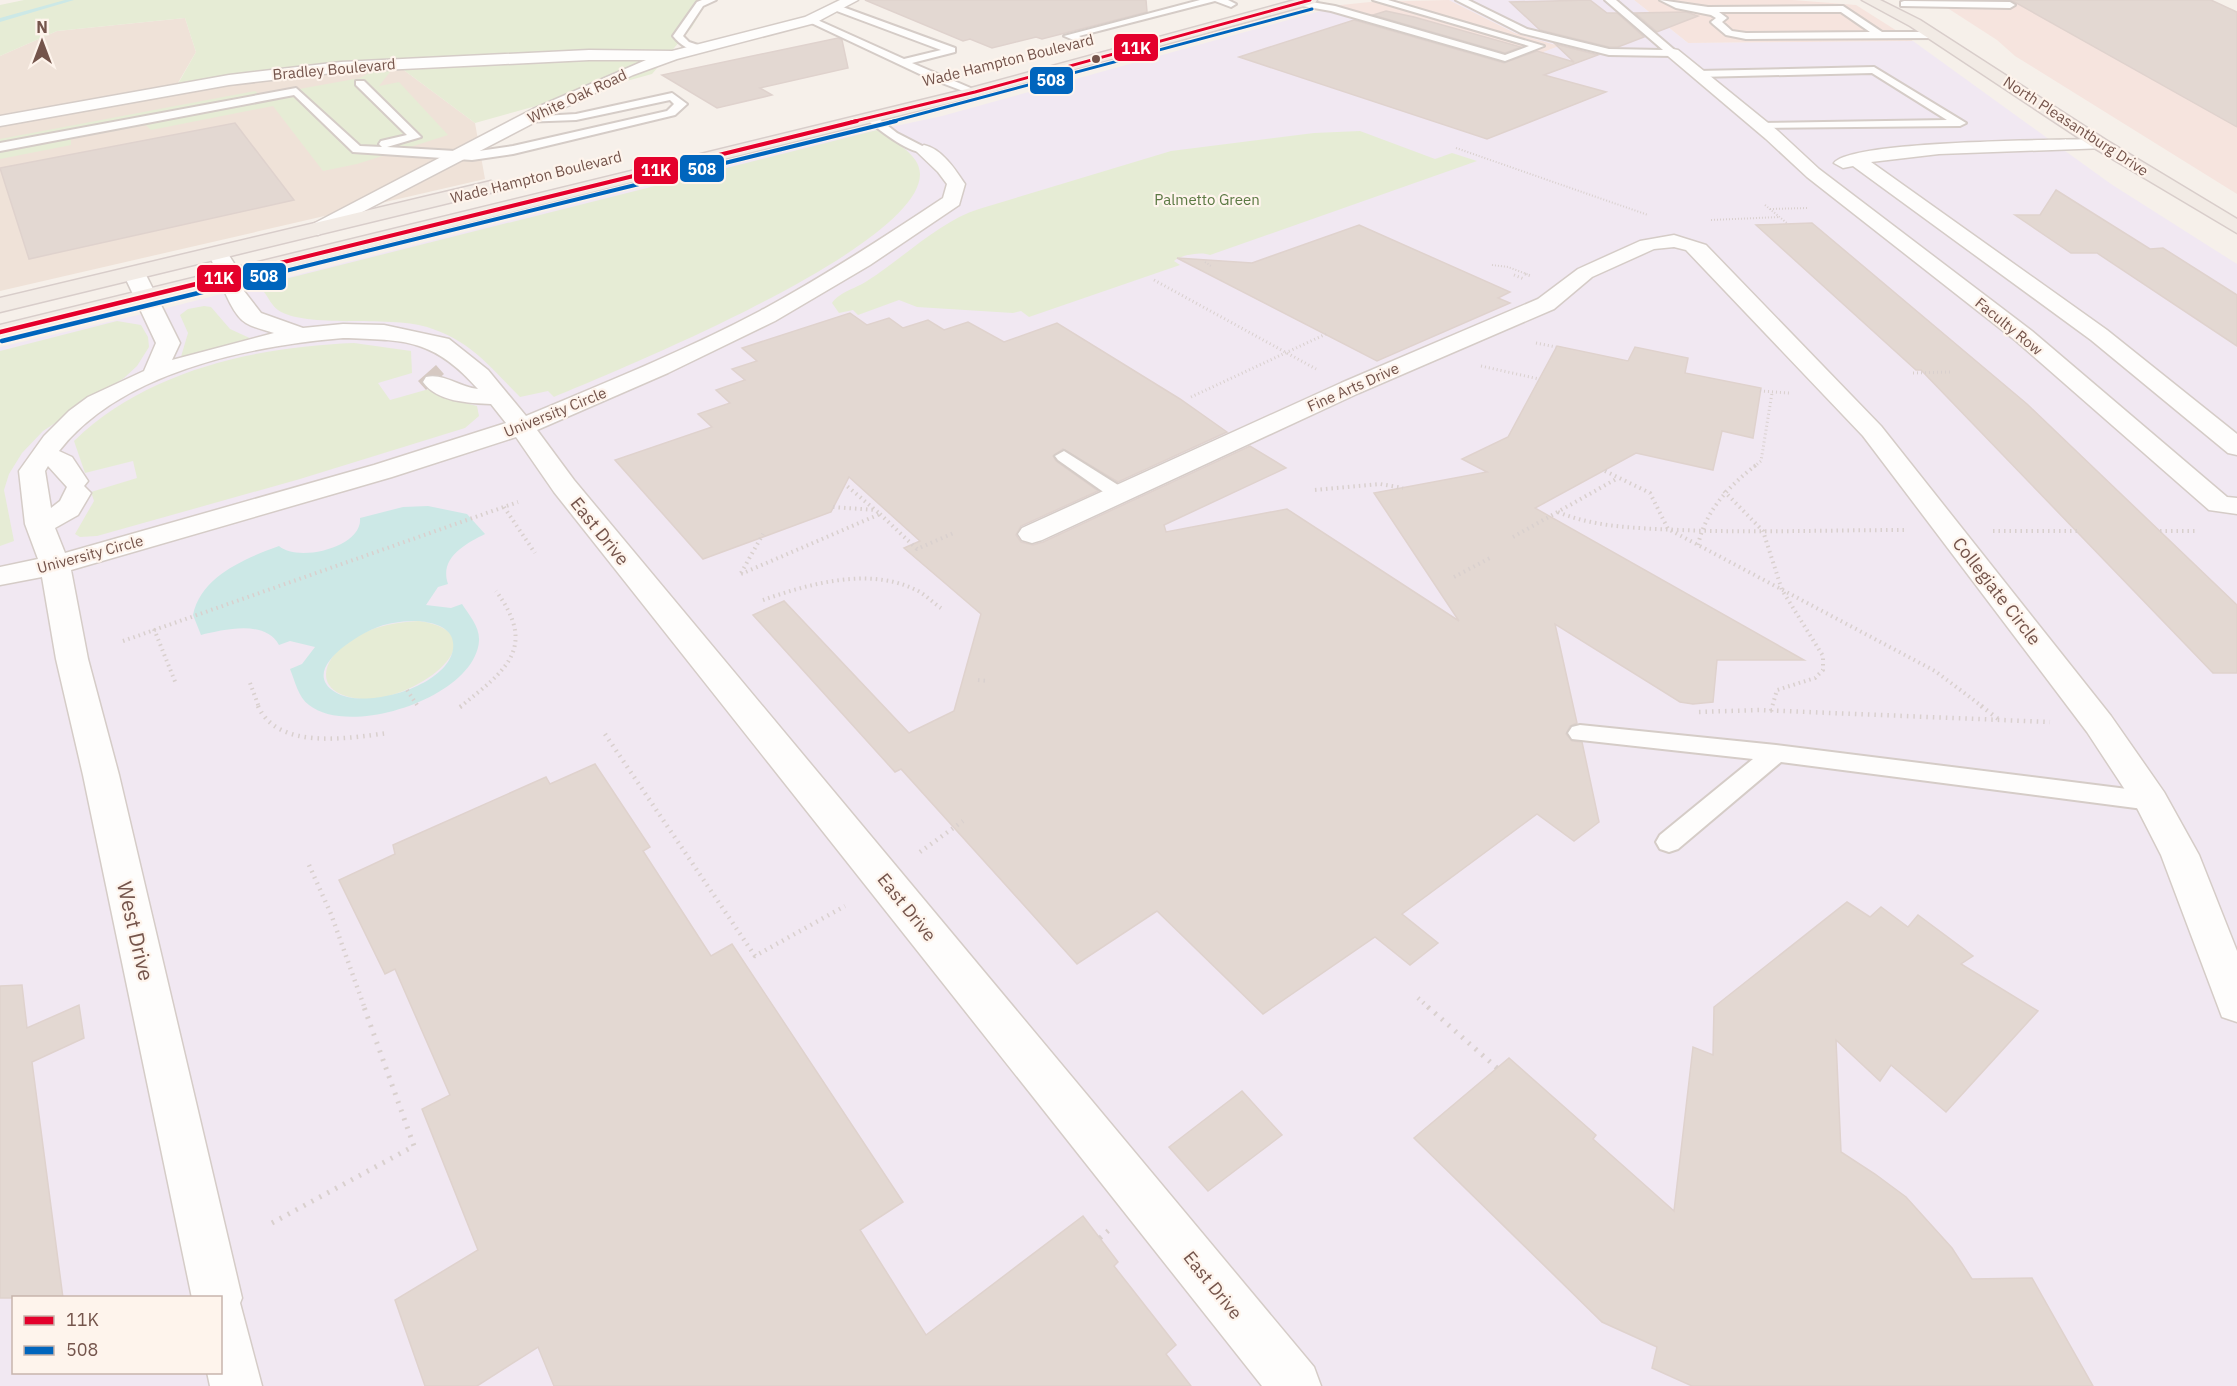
<svg xmlns="http://www.w3.org/2000/svg" width="2237" height="1386" font-family="'IBM Plex Sans',sans-serif">
	<style>
		.residential { fill: #efe2d8 }
		.commercial { fill: #f6e4de }
		.education { fill: #f1e8f2; fill-rule: evenodd }
		.green { fill: #e6ecd5 }
		.water { fill: #cce8e6; fill-rule: evenodd }
		.lines { fill: none; stroke-linecap: round; stroke-linejoin: round }
		.stream { fill: #cce8e6; fill-rule: evenodd }
		.building { fill: #e3d8d2; stroke: #dfd2cd; stroke-width: 1.5 }
		.minor-tunnel { stroke: #d6c9c2; stroke-width: 24; stroke-dasharray: 24 12; stroke-linecap: butt }
		.service-casing { stroke: #d5ccc7; stroke-width: 4 }
		.minor-casing { stroke: #d5ccc7; stroke-width: 3 }
		.primary-casing { stroke: #d8cdca; stroke-width: 3 }
		.path-far4 { stroke: #d9d0ce; stroke-width: 2; stroke-dasharray: 1 2; stroke-linecap: butt }
		.path-far3 { stroke: #d9d0ce; stroke-width: 3; stroke-dasharray: 1 3; stroke-linecap: butt }
		.path-far2 { stroke: #d9d0ce; stroke-width: 4; stroke-dasharray: 1.5 4; stroke-linecap: butt }
		.path-far1 { stroke: #d9d0ce; stroke-width: 4.5; stroke-dasharray: 1.5 5; stroke-linecap: butt }
		.path { stroke: #d9d0ce; stroke-width: 5; stroke-dasharray: 2 7; stroke-linecap: butt }
		.service { fill: #fefdfc; fill-rule: evenodd }
		.minor { fill: #fefdfc; fill-rule: evenodd }
		.primary { fill: #f2ebe5; fill-rule: evenodd }
		.bus-1-far2-casing { stroke: #fef4ec; stroke-width: 5 }
		.bus-1-far1-casing { stroke: #fef4ec; stroke-width: 6 }
		.bus-1-casing { stroke: #fef4ec; stroke-width: 8 }
		.bus-2-far2-casing { stroke: #fef4ec; stroke-width: 5 }
		.bus-2-far1-casing { stroke: #fef4ec; stroke-width: 6 }
		.bus-2-casing { stroke: #fef4ec; stroke-width: 8 }
		.bus-1-far2 { stroke: #e4002b; stroke-width: 3 }
		.bus-1-far1 { stroke: #e4002b; stroke-width: 4 }
		.bus-1 { stroke: #e4002b; stroke-width: 4.5 }
		.bus-2-far2 { stroke: #0065bd; stroke-width: 3 }
		.bus-2-far1 { stroke: #0065bd; stroke-width: 4 }
		.bus-2 { stroke: #0065bd; stroke-width: 4.5 }
		.bus-dot { fill: #74544b; stroke: #fef4ec; stroke-width: 2 }
		.labels { text-anchor: middle; dominant-baseline: central; stroke-width: 4.5; stroke-linejoin: round; paint-order: stroke }
		.far-street-label { font-size: 15px; fill: #74544b; stroke: #fef4ec }
		.far-park-label { font-size: 15px; fill: #5b7943; stroke: #fef4ec }
		.street-label { font-size: 18px; fill: #74544b; stroke: #fef4ec }
		.near-street-label { font-size: 21px; fill: #74544b; stroke: #fef4ec }
		.line-badge { stroke: #fef4ec; stroke-width: 2 }
		.badge-label { font-size: 16px; text-anchor: middle; font-weight: bold; fill: #fff }
	</style>
	<rect width="100%" height="100%" fill="#f6f0ea"/>
	<path class="residential" d="M185,18L196,52L175,88L397,65L475,123L485,179L0,291V56L57,31Z"/>
	<g class="commercial">
		<path d="M1449,0L1515,33L1560,46L1522,60L1339,11L1324,10L1341,5L1370,2Z"/>
		<path d="M1634,0H1793L1856,5L1913,41L1688,43Z"/>
		<path d="M1935,0H2092L2237,68V194L2015,56L1997,40Z"/>
	</g>
	<path class="education" d="M1449,0H1634L1688,43L1913,41L2111,184L2237,264V1386H0V347L151,312L802,146L942,116L1324,10L1339,11L1522,60L1559,46L1515,33ZM14,1298H220V1372H14Z"/>
	<g class="green">
		<path d="M24,0H708L692,27L652,74L475,123L397,65L175,89L196,52L185,18L57,31L0,56V5Z"/>
		<path d="M394,67L379,86L399,82L448,135L357,164L323,171L273,106L151,130L146,125L71,139V145L0,159V139L255,91L260,95H266L360,78L374,70Z"/>
		<path d="M877,130C892,140 920,154 920,174C921,247 619,370 554,397L548,391L520,397C488,365 471,341 427,327C387,315 306,329 278,310C272,306 268,297 264,292L269,285L289,278Z"/>
		<path d="M1360,131L1435,159L1452,153L1477,161L1210,255C1202,251 1181,255 1174,261L1180,265L1029,317L1021,311L1013,313L917,307L899,300L858,315L853,310L839,313L832,303C839,292 857,288 867,281C902,259 940,221 979,209L1171,151L1314,133Z"/>
		<path d="M204,306L211,307L230,329L254,340L180,360L188,333L180,315L188,309Z"/>
		<path d="M117,321L141,325L148,337L149,347L137,366L124,378L43,431L22,453L9,474L4,490L14,541L0,546V351Z"/>
		<path d="M354,343L411,351L412,373L378,383L390,400L429,389L439,396L477,406L479,416L465,428L300,479L97,536L80,537L75,534L94,501L91,492L137,478L133,461L85,473L74,441C147,370 255,347 354,343Z"/>
		<path d="M419,621C505,634 414,703 362,699C306,694 323,652 361,634C380,625 398,622 419,621Z"/>
	</g>
	<path class="water" d="M428,506L467,514L485,534C465,544 439,558 448,584L438,587L426,605L451,608L462,604C469,615 480,627 479,641C475,697 350,738 309,705C298,697 295,681 290,669L302,664L315,647L290,641L279,645C265,619 223,630 201,635L193,615C201,576 246,558 279,546C298,563 363,547 360,518L403,507ZM419,621C435,623 456,628 453,649C448,686 365,711 335,692C299,670 358,634 378,627C391,622 405,621 419,621Z"/>
	<g class="lines">
		<path class="stream" d="M65,0H74L0,22V18Z"/>
	</g>
	<g class="building">
		<path d="M865,0H1146L1147,12L1042,39L1036,37L992,48L970,39L963,41Z"/>
		<path d="M1590,0L1607,13H1617L1644,37L1618,47H1609L1540,30L1510,2Z"/>
		<path d="M2011,0H2211L2237,12V127Z"/>
		<path d="M1386,11L1414,17L1521,47L1505,53L1373,15Z"/>
		<path d="M1686,12L1698,16L1657,32L1635,13Z"/>
		<path d="M1354,20L1504,63L1537,51L1574,62L1555,44L1598,55L1544,75L1606,92L1487,139L1239,57Z"/>
		<path d="M838,38L842,40L848,68L760,88L772,95L717,108L662,75Z"/>
		<path d="M235,123L294,200L29,259L0,168Z"/>
		<path d="M2056,190L2150,249L2163,248L2237,295V346L2097,253H2071L2015,215H2040Z"/>
		<path d="M1812,223L2027,404L2237,605V673H2213L1921,370H1916L1756,225Z"/>
		<path d="M1359,225L1510,292L1498,298L1510,303L1377,361L1177,258L1252,263Z"/>
		<path d="M850,313L867,325L889,318L903,328L928,320L944,330L968,322L1004,342L1057,323L1180,399L1227,432L1118,482L1063,449L1053,456L1056,461L1098,491L1021,526L1016,535L1021,542L1033,545L1043,542L1250,446L1286,468L1164,525L1166,532L1287,509L1459,621L1374,493L1487,472L1462,459L1508,437L1557,346L1628,361L1635,347L1688,358L1685,373L1761,388L1753,438L1722,431L1713,470L1636,453L1535,508L1804,660H1717L1713,702L1693,704L1680,702L1555,624L1577,723L1570,726L1566,734L1572,741L1582,742L1599,822L1574,841L1537,814L1402,914L1438,943L1410,965L1375,937L1263,1014L1157,911L1077,964L901,769L895,772L753,615L784,601L909,733L954,711L981,614L904,548L920,541L849,477L831,512L703,559L615,460L712,427L698,414L730,403L716,390L745,380L732,369L757,361L742,348Z"/>
		<path d="M595,764L650,847L643,851L711,956L732,944L903,1202L860,1230L926,1335L1083,1216L1118,1262L1114,1266L1176,1345L1166,1354L1191,1386H554L538,1347L477,1386H425L395,1300L478,1250L422,1109L450,1095L395,969L385,974L339,880L395,854L393,845L546,777L550,784Z"/>
		<path d="M1847,902L1870,917L1881,907L1908,927L1918,915L1973,956L1961,964L2038,1011L1946,1112L1891,1065L1880,1081L1836,1040L1841,1152L1875,1174L1906,1197L1952,1248L1972,1279L2032,1278L2093,1386H1692L1652,1368L1657,1347L1602,1322L1414,1138L1509,1058L1596,1135L1593,1139L1674,1211L1693,1047L1713,1055L1714,1007Z"/>
		<path d="M22,985L27,1028L79,1005L84,1038L32,1062L63,1298H0V986Z"/>
		<path d="M1242,1091L1282,1135L1208,1191L1169,1147Z"/>
	</g>
	<g class="lines">
		<path class="minor-tunnel" d="M427,373L435,382"/>
		<g class="service-casing">
			<g id="service">
				<path d="M702,0H716L703,6L683,36L689,42L704,47V51C691,52 681,46 673,36L697,2Z"/>
				<path d="M1200,0H1228L1236,4L1231,7L1215,1L1079,36L1088,41L1083,44L1064,36Z"/>
				<path d="M1300,0L1335,6L1505,55L1529,46L1373,0H1388L1544,46L1505,61L1331,11L1297,5V1Z"/>
				<path d="M1456,0H1468L1527,29L1609,49L1663,50L1605,0H1616L1678,53L1673,56L1609,55L1521,33Z"/>
				<path d="M1660,0L1708,7L1843,6L1882,32H1935L1940,35L1935,38L1746,39L1726,35L1713,24L1711,22L1716,18L1711,15L1676,8ZM1719,12H1841L1870,32L1746,33L1732,31L1722,22L1727,18Z"/>
				<path d="M1904,1L2010,2L2015,5L2010,8L1901,6V2Z"/>
				<path d="M834,6H840L955,48V52L912,63L980,92L971,94L926,77L805,20L813,18L904,59L941,50L834,10Z"/>
				<path d="M1874,67L1966,123L1960,126L1761,128L1755,125L1757,123L1947,120L1872,73L1698,77L1693,74L1698,71Z"/>
				<path d="M356,81H364L421,137L387,147L472,152L513,146L667,111L674,104L670,100L576,120L522,122L520,120L526,117L576,114L672,93L687,104L675,115L513,154L472,160L353,152L294,95L0,151V143L296,88L360,146L382,147L379,144L381,141L407,135L356,85Z"/>
				<path d="M866,115H874L897,133L930,150C917,161 878,129 866,119Z"/>
				<path d="M1064,451L1126,490L1128,494L1126,498H1112L1058,460L1055,456Z"/>
				<path d="M1580,725L1776,745L2151,792L2160,795L2163,801L2160,807L2151,810L1781,762L1678,849L1669,852L1660,849L1656,842L1660,835L1753,759L1572,739L1568,733L1572,727Z"/>
			</g>
		</g>
		<g class="minor-casing">
			<g id="minor">
				<path d="M840,0H858L815,23L677,59L633,75L545,117L318,235L311,233L308,229L311,225L533,109L646,60H589L341,72L229,85L0,126V116L229,75L341,62L589,50L672,51L805,17Z"/>
				<path d="M1673,49L1678,50L1778,131L1819,169L2032,331L2227,497L2237,498V514L2209,510L2016,341L1807,177L1766,139L1668,56L1666,53L1668,50Z"/>
				<path d="M2100,139L2109,144L2106,148L1939,154L1871,162L2107,330L2237,434V455L2228,453L2091,340L1853,166L1843,168L1834,163C1850,140 2062,140 2100,139Z"/>
				<path d="M924,145C942,149 955,169 965,184L959,205L870,265L775,321L668,373L537,430L574,480L1314,1367L1321,1386H1262L554,492L516,437L392,477L71,570L88,659L119,775L242,1298L240,1303L262,1386H210L207,1372H220V1298H192L83,775L56,659L42,577L0,585V567L38,559L25,524L19,471L44,436L69,411L88,397L144,371L156,343L123,273L127,269H141L145,273L180,343L172,360L274,333C265,330 254,328 246,323C229,313 218,271 208,253L211,249H225L242,276L244,291L261,313L303,328L343,324L384,325L449,339L488,370L526,416C605,383 684,351 760,311C823,277 883,238 943,198L947,184L938,172L915,150ZM343,338C406,340 434,339 478,389C459,387 444,373 426,377L423,382C437,402 469,403 491,404L506,423L374,465L65,553L55,528L78,515L91,493L84,486L88,481L72,457L59,451C120,372 249,346 343,338ZM48,466L67,487L60,501L51,508L45,471Z"/>
				<path d="M1674,235L1706,245L1881,426L2111,716L2164,792L2199,855L2237,951V1022L2222,1017L2161,855L2137,808L2087,732L1863,436L1686,250L1674,247L1654,249L1592,277L1554,309L1359,393L1042,540L1032,543L1022,540L1018,534L1022,528L1341,383L1538,299L1578,269L1640,241Z"/>
			</g>
		</g>
		<g class="primary-casing">
			<g id="primary">
				<path d="M1295,0H1317L1315,3L981,95L0,339V325L971,88Z"/>
				<path d="M1862,0H1880L1920,20L2106,140L2237,219V233L2094,148L1910,26Z"/>
				<path d="M491,181L500,187L498,191L0,312V298Z"/>
			</g>
		</g>
		<g class="path-far4">
			<path d="M1456,148L1648,215"/>
			<path d="M1765,205L1788,224"/>
			<path d="M1770,209L1808,208"/>
			<path d="M1711,220L1780,217"/>
			<path d="M1205,262L1211,266"/>
			<path d="M1492,265L1508,267L1529,275"/>
		</g>
		<g class="path-far3">
			<path d="M1525,274L1531,276"/>
			<path d="M1514,275L1524,279"/>
			<path d="M1154,280L1316,369"/>
			<path d="M1536,343L1556,347"/>
			<path d="M1481,366L1539,379"/>
			<path d="M1913,373L1950,372"/>
			<path d="M1760,391L1789,393"/>
			<path d="M1191,397L1326,334"/>
			<path d="M1754,467L1761,461L1772,393"/>
		</g>
		<g class="path-far2">
			<path d="M1605,471L1650,493L1668,529L1935,671L1983,707"/>
			<path d="M1315,490L1380,484L1403,488"/>
			<path d="M1724,491L1763,531L1782,590L1823,656V670L1815,678L1777,690L1772,707"/>
			<path d="M504,507L535,553"/>
			<path d="M833,507L875,510"/>
			<path d="M1558,512C1597,528 1638,528 1680,530C1755,533 1830,530 1905,530"/>
			<path d="M880,514L917,549L956,532"/>
			<path d="M1993,531H2077"/>
			<path d="M2160,531H2198"/>
			<path d="M1513,537L1618,478"/>
			<path d="M1698,545C1706,510 1728,487 1756,465"/>
			<path d="M741,573L763,534"/>
			<path d="M741,574L880,514L847,486"/>
			<path d="M1454,577L1490,558"/>
			<path d="M763,600C809,584 867,567 914,589C924,593 932,602 941,608"/>
			<path d="M154,629L176,684"/>
			<path d="M123,641L518,502"/>
			<path d="M978,680L989,681"/>
			<path d="M250,683L259,707"/>
			<path d="M407,690L417,705"/>
			<path d="M460,707C506,670 538,648 496,591"/>
		</g>
		<g class="path-far1">
			<path d="M258,706C278,751 349,738 388,733"/>
			<path d="M1981,706L2001,721"/>
			<path d="M460,707L462,706"/>
			<path d="M1771,711L1773,706"/>
			<path d="M1699,712L1759,710L2050,722"/>
			<path d="M605,734L755,956L845,906"/>
			<path d="M920,852L963,821"/>
			<path d="M309,865L331,914L365,1009"/>
			<path d="M1418,998L1430,1009"/>
		</g>
		<g class="path">
			<path d="M1428,1007L1497,1068"/>
			<path d="M272,1223L414,1146L364,1007"/>
			<path d="M1100,1238L1109,1230"/>
		</g>
		<use href="#service" class="service"/>
		<use href="#minor" class="minor"/>
		<use href="#primary" class="primary"/>
		<g class="bus-1-far2-casing">
			<path id="bus-1-far2" d="M851,122L975,92L1310,0"/>
		</g>
		<g class="bus-1-far1-casing">
			<path id="bus-1-far1" d="M231,275L857,121"/>
		</g>
		<g class="bus-1-casing">
			<path id="bus-1" d="M0,332L237,274"/>
		</g>
		<g class="bus-2-far2-casing">
			<path id="bus-2-far2" d="M890,122L1312,9"/>
		</g>
		<g class="bus-2-far1-casing">
			<path id="bus-2-far1" d="M269,275L896,121"/>
		</g>
		<g class="bus-2-casing">
			<path id="bus-2" d="M2,341L276,274"/>
		</g>
		<use href="#bus-1-far2" class="bus-1-far2"/>
		<use href="#bus-1-far1" class="bus-1-far1"/>
		<use href="#bus-1" class="bus-1"/>
		<use href="#bus-2-far2" class="bus-2-far2"/>
		<use href="#bus-2-far1" class="bus-2-far1"/>
		<use href="#bus-2" class="bus-2"/>
	</g>
	<circle class="bus-dot" cx="1096" cy="59" r="5"/>
	<g class="labels">
		<g class="far-street-label">
			<text transform="translate(1008 60) rotate(-14)">Wade Hampton Boulevard</text>
			<text transform="translate(334 69) rotate(-5)">Bradley Boulevard</text>
			<text transform="translate(577 96) rotate(-25)">White Oak Road</text>
			<text transform="translate(2076 126) rotate(33)">North Pleasantburg Drive</text>
			<text transform="translate(536 177) rotate(-14)">Wade Hampton Boulevard</text>
			<text transform="translate(2009 326) rotate(39)">Faculty Row</text>
			<text transform="translate(1353 387) rotate(-24)">Fine Arts Drive</text>
			<text transform="translate(555 412) rotate(-22)">University Circle</text>
			<text transform="translate(90 554) rotate(-15)">University Circle</text>
		</g>
		<g class="far-park-label">
			<text x="1207" y="199">Palmetto Green</text>
		</g>
		<g class="street-label">
			<text transform="translate(600 531) rotate(51)">East Drive</text>
			<text transform="translate(1997 591) rotate(52)">Collegiate Circle</text>
			<text transform="translate(907 907) rotate(51)">East Drive</text>
			<text transform="translate(1213 1285) rotate(51)">East Drive</text>
		</g>
		<g class="near-street-label">
			<text transform="translate(136 931) rotate(77)">West Drive</text>
		</g>
	</g>
	<g class="line-badge">
		<rect x="1113" y="33" width="46" height="29" rx="6" fill="#e4002b"/>
		<rect x="1029" y="66" width="45" height="29" rx="6" fill="#0065bd"/>
		<rect x="679" y="154" width="46" height="29" rx="6" fill="#0065bd"/>
		<rect x="633" y="156" width="46" height="29" rx="6" fill="#e4002b"/>
		<rect x="242" y="262" width="45" height="29" rx="6" fill="#0065bd"/>
		<rect x="196" y="264" width="46" height="29" rx="6" fill="#e4002b"/>
	</g>
	<g class="badge-label">
		<text x="1136" y="54">11K</text>
		<text x="1051" y="86">508</text>
		<text x="702" y="175">508</text>
		<text x="656" y="176">11K</text>
		<text x="264" y="282">508</text>
		<text x="219" y="284">11K</text>
	</g>
	<rect x="12" y="1296" width="210" height="78" fill="#fef4ec" stroke="#c7b4ac" stroke-width="1.5"/>
	<rect x="24" y="1316" width="30" height="9" fill="#e4002b" stroke="#c7b4ac" stroke-width="1.5"/>
	<text x="66" y="1326" font-size="18" fill="#74544b">11K</text>
	<rect x="24" y="1346" width="30" height="9" fill="#0065bd" stroke="#c7b4ac" stroke-width="1.5"/>
	<text x="66" y="1356" font-size="18" fill="#74544b">508</text>
	<g transform="translate(42 42)" stroke="#fef4ec" stroke-width="4.5" paint-order="stroke">
	<path d="M0-4.5L10 22L0 15L-10 22Z" fill="#74544b"/>
	<text y="-9" font-size="16" font-weight="bold" text-anchor="middle" fill="#74544b">N</text>
	</g>
</svg>
